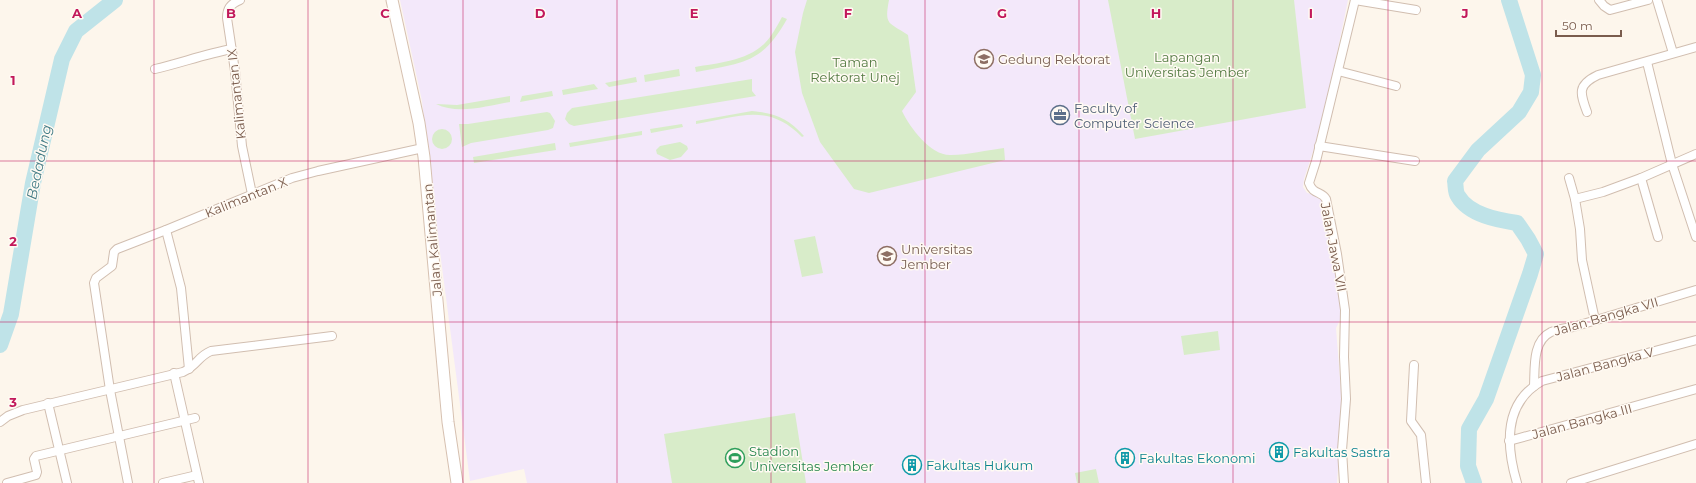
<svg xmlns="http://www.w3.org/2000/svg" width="1696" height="483" font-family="Montserrat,sans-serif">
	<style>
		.education { fill: #f3e8fa }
		.green { fill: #d8ecc9 }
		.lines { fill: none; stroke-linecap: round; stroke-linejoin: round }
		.river { stroke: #bfe3e8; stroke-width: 16 }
		.street-casing { stroke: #d1beb0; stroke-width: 10 }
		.secondary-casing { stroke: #d6c0b0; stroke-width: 13 }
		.street { stroke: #fff; stroke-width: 8 }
		.secondary { stroke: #fff; stroke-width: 11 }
		.grid { fill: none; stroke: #c2185b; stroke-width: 1; stroke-opacity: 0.55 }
		.labels { text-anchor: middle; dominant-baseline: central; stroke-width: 3; stroke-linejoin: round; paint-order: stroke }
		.park-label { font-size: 13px; fill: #537a41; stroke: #fffaf3 }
		.education-label { font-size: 13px; fill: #785e54; stroke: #fffaf3; text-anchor: start }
		.street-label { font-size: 13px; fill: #7a5c4d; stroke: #fffaf3 }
		.service-label { font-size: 13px; fill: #4e5e75; stroke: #fffaf3; text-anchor: start }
		.leisure-label { font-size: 13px; fill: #27864d; stroke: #fffaf3; text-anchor: start }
		.culture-label { font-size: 13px; fill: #0d838f; stroke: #fffaf3; text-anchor: start }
		.water-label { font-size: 14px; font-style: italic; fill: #437c86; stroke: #fffaf3 }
		.grid-label { font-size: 13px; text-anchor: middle; font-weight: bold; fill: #c2185b; stroke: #fffaf3; stroke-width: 3; stroke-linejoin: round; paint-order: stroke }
	</style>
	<rect width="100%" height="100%" fill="#fdf6ec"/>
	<path class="education" d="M400,0H1348L1323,121L1304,179L1303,187L1307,193L1324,197L1343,314L1336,328L1342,404L1337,483H527L524,469L470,481L431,183L422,101Z"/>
	<g class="green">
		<path d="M807,0H889C884,26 889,22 908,35L916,92L902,111C910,128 931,156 951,155C968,155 987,150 1004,148L1005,160L869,193L854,189L820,142L802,93L795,52L803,13Z"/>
		<path d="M1108,0H1294L1306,108L1135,139Z"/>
		<path d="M782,17L787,19C762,64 742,63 696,72L695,67C717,63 747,61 765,43C772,36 777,26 782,17Z"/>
		<path d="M679,69L680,76L645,82L644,75Z"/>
		<path d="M636,77L637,82L609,87L605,83Z"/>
		<path d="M752,79V91L756,96L574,126L569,124L565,119L567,113L572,108Z"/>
		<path d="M594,84L598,89L563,95L562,90Z"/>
		<path d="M552,91L553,96L520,102L522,96Z"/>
		<path d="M510,96V102C486,106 458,115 436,104L457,105Z"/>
		<path d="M752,111C775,113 788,118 804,136L802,137C768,102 739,117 696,124V121Z"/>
		<path d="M547,112L550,113L555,121L553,128L548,130L471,143L462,147L459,124H468Z"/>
		<path d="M682,124L683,127L651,133L650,129Z"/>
		<circle cx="442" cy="139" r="10"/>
		<path d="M642,131V135L570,147L569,143Z"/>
		<path d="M680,142L687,146L688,149L681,157L670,160L657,154L656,150L660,146Z"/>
		<path d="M555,143L556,150L474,163L473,157Z"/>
		<path d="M815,236L823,273L802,277L794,240Z"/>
		<path d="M1218,331L1220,350L1184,355L1181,336Z"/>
		<path d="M795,413L806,483H672L664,434Z"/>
		<path d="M1096,469L1099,483H1077L1075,473Z"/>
	</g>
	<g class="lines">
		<g class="river">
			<path d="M0,345L11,314L33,183L62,59L76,31L115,0"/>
			<path d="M1474,483L1468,466L1469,429L1486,399L1530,274L1536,254L1528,239L1517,223C1498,220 1469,215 1458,196C1455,192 1456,186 1455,181L1478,150L1519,112L1531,92L1533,75L1509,0"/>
		</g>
		<g class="street-casing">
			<g id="street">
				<path d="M240,0C230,4 227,9 227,18L235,71L242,146L252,194"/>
				<path d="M1355,0L1416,10"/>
				<path d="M1599,0L1604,6L1610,10L1648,0"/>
				<path d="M1657,0L1673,53"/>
				<path d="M1647,62L1672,164L1696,237"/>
				<path d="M155,69C181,63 205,54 232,49"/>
				<path d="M1338,71L1396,86"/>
				<path d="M1587,112C1580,93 1577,85 1598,75L1696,47"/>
				<path d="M1319,146L1415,161"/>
				<path d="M1569,178L1575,199L1580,229L1582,260L1595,320"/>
				<path d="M1641,178L1658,237"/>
				<path d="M1575,199L1603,192L1641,178L1696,154"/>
				<path d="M166,230L181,288L189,369"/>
				<path d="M1414,365L1411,421L1421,435L1426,483"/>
				<path d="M174,373L199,483"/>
				<path d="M1534,386C1535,368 1532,341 1551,332C1558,329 1566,328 1573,327L1696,290"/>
				<path d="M48,403L67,483"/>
				<path d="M0,422L8,416L23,410L183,372C198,365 197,357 211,351L332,336"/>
				<path d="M1509,441L1696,389"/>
				<path d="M7,483L36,475L37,472L34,459L36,456L195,418"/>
				<path d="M128,483L110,390L94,283L96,278L112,266L114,252L117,249L166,230L292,178L318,171L423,148"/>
				<path d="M163,483L197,475"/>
				<path d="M1344,483L1342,450L1346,399L1344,357L1345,310L1337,254L1326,199C1322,191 1313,195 1309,183L1316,161L1355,0"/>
				<path d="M1517,483C1506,446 1503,403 1542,381L1696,340"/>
				<path d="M1571,483L1696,444"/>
			</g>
		</g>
		<g class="secondary-casing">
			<path id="secondary" d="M392,0L419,123L424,157L448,422L457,483"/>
		</g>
		<use href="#street" class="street"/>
		<use href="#secondary" class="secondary"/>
	</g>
	<path class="grid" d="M154,0V483M308,0V483M463,0V483M617,0V483M771,0V483M925,0V483M1079,0V483M1233,0V483M1388,0V483M1542,0V483M0,161H1696M0,322H1696"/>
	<defs>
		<g id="university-ring" transform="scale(1)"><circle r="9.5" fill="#fffaf3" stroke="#8d6e63" stroke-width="1.5"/><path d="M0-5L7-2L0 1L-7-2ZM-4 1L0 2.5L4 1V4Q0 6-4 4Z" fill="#8d6e63"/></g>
		<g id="office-ring" transform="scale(1)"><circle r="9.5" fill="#fffaf3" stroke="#5c6f8a" stroke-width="1.5"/><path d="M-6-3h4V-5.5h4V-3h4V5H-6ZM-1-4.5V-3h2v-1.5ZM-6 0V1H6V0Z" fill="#5c6f8a"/></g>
		<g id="building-ring" transform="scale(1)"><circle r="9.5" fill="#fffaf3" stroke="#0f9aa8" stroke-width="1.5"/><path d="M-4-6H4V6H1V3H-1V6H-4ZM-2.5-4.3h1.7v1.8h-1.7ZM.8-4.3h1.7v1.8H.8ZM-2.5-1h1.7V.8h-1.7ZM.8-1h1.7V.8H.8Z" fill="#0f9aa8"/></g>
		<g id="stadium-ring" transform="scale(1)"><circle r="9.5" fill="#fffaf3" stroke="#2e9e5b" stroke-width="1.5"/><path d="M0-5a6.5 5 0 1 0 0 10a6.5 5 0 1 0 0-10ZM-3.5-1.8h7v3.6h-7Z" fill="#2e9e5b"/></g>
	</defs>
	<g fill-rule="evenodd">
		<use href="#university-ring" x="984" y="59"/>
		<use href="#office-ring" x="1060" y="115"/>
		<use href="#university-ring" x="887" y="256"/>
		<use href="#building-ring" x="1279" y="452"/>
		<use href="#stadium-ring" x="735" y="458"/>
		<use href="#building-ring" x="1125" y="458"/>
		<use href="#building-ring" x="912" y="465"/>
	</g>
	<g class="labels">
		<g class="park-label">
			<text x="1187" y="57">Lapangan<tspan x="1187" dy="15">Universitas Jember</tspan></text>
			<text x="855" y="62">Taman<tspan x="855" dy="15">Rektorat Unej</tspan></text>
		</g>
		<g class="education-label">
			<text x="998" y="59">Gedung Rektorat</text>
			<text x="901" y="249">Universitas<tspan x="901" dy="15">Jember</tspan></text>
		</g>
		<g class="street-label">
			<text transform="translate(236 94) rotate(-96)">Kalimantan IX</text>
			<text transform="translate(246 197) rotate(-22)">Kalimantan X</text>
			<text transform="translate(432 240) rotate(-95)">Jalan Kalimantan</text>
			<text transform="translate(1334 247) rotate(79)">Jalan Jawa VII</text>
			<text transform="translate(1606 316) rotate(-16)">Jalan Bangka VII</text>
			<text transform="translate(1605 364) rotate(-15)">Jalan Bangka V</text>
			<text transform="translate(1582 421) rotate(-15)">Jalan Bangka III</text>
		</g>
		<g class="service-label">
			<text x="1074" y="108">Faculty of<tspan x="1074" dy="15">Computer Science</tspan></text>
		</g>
		<g class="leisure-label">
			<text x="749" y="451">Stadion<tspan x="749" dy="15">Universitas Jember</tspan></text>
		</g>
		<g class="culture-label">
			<text x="1293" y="452">Fakultas Sastra</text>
			<text x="1139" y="458">Fakultas Ekonomi</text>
			<text x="926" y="465">Fakultas Hukum</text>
		</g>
		<g class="water-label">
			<text transform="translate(39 162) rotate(-78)">Bedadung</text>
		</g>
	</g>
	<g class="grid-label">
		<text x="77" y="18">A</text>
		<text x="231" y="18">B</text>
		<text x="385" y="18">C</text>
		<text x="540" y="18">D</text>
		<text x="694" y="18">E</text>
		<text x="848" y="18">F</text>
		<text x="1002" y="18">G</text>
		<text x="1156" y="18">H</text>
		<text x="1311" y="18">I</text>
		<text x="1465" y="18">J</text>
		<text x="13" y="85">1</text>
		<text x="13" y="246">2</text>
		<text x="13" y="407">3</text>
	</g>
	<path d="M1556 30v6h65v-6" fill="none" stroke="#7a5c4d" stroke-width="2"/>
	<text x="1562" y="30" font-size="12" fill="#7a5c4d" stroke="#fffaf3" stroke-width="3" paint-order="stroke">50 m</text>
</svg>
